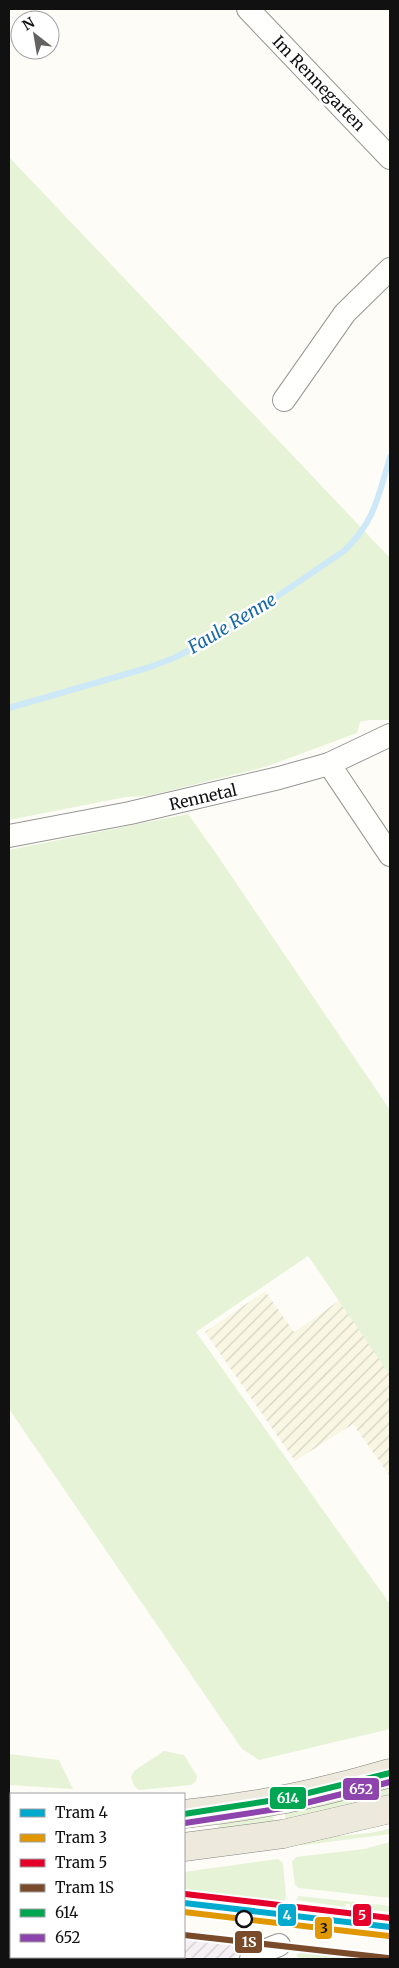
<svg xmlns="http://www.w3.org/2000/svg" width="399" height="1968" font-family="Merriweather,serif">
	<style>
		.industrial { fill: url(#industrial-furrows) }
		.farmland { fill: url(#farmland-furrows) }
		.grass { fill: #e7f3d7 }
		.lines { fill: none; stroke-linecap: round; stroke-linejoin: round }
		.stream { stroke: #cde8f7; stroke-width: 6 }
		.minor-casing { stroke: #979795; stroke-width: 24 }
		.primary-casing { stroke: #858482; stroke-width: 29 }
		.minor { stroke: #fffffe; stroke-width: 22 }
		.primary { stroke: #ede9dc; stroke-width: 28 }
		.bus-1-casing { stroke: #fff; stroke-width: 10 }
		.bus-2-casing { stroke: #fff; stroke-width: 10 }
		.bus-1 { stroke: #00a651; stroke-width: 6 }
		.bus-2 { stroke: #8e44ad; stroke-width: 6 }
		.tram-1-casing { stroke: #fff; stroke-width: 10 }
		.tram-2-casing { stroke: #fff; stroke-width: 10 }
		.tram-3-casing { stroke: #fff; stroke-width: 10 }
		.tram-4-casing { stroke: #fff; stroke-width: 10 }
		.tram-1 { stroke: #00a9ce; stroke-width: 6 }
		.tram-2 { stroke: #e09702; stroke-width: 6 }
		.tram-3 { stroke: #e4002b; stroke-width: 6 }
		.tram-4 { stroke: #7a4b2a; stroke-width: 6 }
		.stop-dot { fill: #fff; stroke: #111; stroke-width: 2.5 }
		.labels { text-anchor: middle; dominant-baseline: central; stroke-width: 5; stroke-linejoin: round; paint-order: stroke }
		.street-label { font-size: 16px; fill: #111; stroke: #fff }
		.water-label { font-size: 18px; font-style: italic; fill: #1768a6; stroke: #fff }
		.line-badge { stroke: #fff; stroke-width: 2 }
		.badge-label { font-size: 14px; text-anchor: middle; font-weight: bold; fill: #fff }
		.pale-badge-label { font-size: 14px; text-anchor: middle; font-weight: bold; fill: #111 }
	</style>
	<defs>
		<pattern id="industrial-furrows" width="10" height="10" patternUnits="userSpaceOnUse" patternTransform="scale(1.25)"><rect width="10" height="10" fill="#f5f0f3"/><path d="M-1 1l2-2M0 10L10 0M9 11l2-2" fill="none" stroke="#d1cdcf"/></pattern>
		<pattern id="farmland-furrows" width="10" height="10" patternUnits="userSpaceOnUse" patternTransform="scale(1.25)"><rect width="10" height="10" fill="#f9f7e4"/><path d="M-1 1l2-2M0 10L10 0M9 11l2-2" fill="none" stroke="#d4d3c3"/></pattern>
	</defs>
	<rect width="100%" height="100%" fill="#fdfcf7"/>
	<path class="industrial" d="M9,1913L11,1914V1957H184V1933L234,1938L240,1954L232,1959H9Z"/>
	<path class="farmland" d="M265,1291L294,1332L340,1300L390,1372V1473L389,1475L353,1424L295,1461L205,1332Z"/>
	<g class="grass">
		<path d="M9,157L390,558V720H369L360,722L357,733L265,767L148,796L126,797L9,820Z"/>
		<path d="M188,814L213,849L390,1110V1375L308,1256L196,1332L390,1604V1729L259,1760L242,1749L9,1409V850Z"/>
		<path d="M164,1751L184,1755L197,1776L196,1781L191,1785L139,1790L134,1786L131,1777L134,1771Z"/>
		<path d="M9,1754L59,1760L73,1789L9,1785Z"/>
		<path d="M390,1782V1796L286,1819L284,1809Z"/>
		<path d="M273,1813L274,1822L215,1831L223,1820Z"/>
		<path d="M389,1829L390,1834L305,1845H296L292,1840L370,1833Z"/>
		<path d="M390,1842V1898L299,1888L295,1885L292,1862L296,1857L364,1849Z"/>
		<path d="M278,1859L283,1863L286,1896L284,1909L184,1897V1872Z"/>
		<path d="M299,1896L390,1906V1912L350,1907V1904H346L345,1907L296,1900Z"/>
		<path d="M302,1951L390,1959H299L296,1955Z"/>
	</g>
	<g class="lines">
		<path class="stream" d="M9,708L147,668L174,658L226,631L344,551C375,521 378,497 390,457"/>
		<g class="minor-casing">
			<g id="minor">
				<path d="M248,9L390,158"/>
				<path d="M284,400L345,313L390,269"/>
				<path d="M329,764L390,855"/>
				<path d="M9,836L130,813L279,778L329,764L390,735"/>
				<path d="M251,1959L261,1952L279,1945"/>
			</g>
		</g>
		<g class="primary-casing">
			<g id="primary">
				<path d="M184,1814C254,1807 323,1793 390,1773"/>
				<path d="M9,1818H11"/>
				<path d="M184,1847L283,1834L390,1809"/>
				<path d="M9,1848H11"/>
			</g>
		</g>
		<use href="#minor" class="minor"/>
		<use href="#primary" class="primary"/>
		<g class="bus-1-casing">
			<path id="bus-1" d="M184,1814L288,1798L390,1773"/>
		</g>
		<g class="bus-2-casing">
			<path id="bus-2" d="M185,1823L290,1807L390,1782"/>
		</g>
		<use href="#bus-1" class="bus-1"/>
		<use href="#bus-2" class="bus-2"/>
		<g class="tram-1-casing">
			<path id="tram-1" d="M184,1903L390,1927"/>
		</g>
		<g class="tram-2-casing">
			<path id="tram-2" d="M184,1912L389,1936"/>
		</g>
		<g class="tram-3-casing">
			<path id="tram-3" d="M185,1894L390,1918"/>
		</g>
		<g class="tram-4-casing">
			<path id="tram-4" d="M184,1935L388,1958"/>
		</g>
		<use href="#tram-1" class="tram-1"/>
		<use href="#tram-2" class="tram-2"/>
		<use href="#tram-3" class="tram-3"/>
		<use href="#tram-4" class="tram-4"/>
	</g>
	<circle class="stop-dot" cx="244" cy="1919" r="8"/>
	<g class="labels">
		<g class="street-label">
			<text transform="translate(319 83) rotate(46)">Im Rennegarten</text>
			<text transform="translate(203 797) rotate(-13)">Rennetal</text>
		</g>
		<g class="water-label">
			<text transform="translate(232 623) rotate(-31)">Faule Renne</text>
		</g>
	</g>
	<g class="line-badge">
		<rect x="342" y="1777" width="38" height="24" rx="5" fill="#8e44ad"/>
		<rect x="269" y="1786" width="38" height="24" rx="5" fill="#00a651"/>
		<rect x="352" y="1903" width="20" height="24" rx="5" fill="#e4002b"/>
		<rect x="277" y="1903" width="20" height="24" rx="5" fill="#00a9ce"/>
		<rect x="314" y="1916" width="19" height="24" rx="5" fill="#e09702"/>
		<rect x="234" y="1930" width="29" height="24" rx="5" fill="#7a4b2a"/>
	</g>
	<g class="badge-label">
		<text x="361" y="1794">652</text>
		<text x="288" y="1803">614</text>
		<text x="362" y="1920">5</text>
		<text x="287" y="1920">4</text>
		<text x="249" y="1947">1S</text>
	</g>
	<g class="pale-badge-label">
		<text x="324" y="1933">3</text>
	</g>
	<rect width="399" height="1968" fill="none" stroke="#111111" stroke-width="20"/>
	<rect x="10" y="1793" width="175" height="165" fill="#ffffff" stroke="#a0a0a0"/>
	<rect x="20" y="1809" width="25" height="8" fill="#00a9ce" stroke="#a0a0a0"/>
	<text x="55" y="1818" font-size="15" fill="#111111">Tram 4</text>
	<rect x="20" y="1834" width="25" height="8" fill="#e09702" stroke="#a0a0a0"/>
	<text x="55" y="1843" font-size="15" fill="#111111">Tram 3</text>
	<rect x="20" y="1859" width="25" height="8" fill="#e4002b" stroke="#a0a0a0"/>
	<text x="55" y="1868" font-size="15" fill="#111111">Tram 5</text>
	<rect x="20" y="1884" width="25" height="8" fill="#7a4b2a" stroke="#a0a0a0"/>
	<text x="55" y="1893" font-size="15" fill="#111111">Tram 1S</text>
	<rect x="20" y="1909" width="25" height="8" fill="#00a651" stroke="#a0a0a0"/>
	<text x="55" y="1918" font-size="15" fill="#111111">614</text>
	<rect x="20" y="1934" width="25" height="8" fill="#8e44ad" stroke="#a0a0a0"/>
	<text x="55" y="1943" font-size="15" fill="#111111">652</text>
	<g transform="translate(35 35) rotate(329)"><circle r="24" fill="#ffffff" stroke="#a0a0a0"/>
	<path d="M0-4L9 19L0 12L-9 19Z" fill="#646362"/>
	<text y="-8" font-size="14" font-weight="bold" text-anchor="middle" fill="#111111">N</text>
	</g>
</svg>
